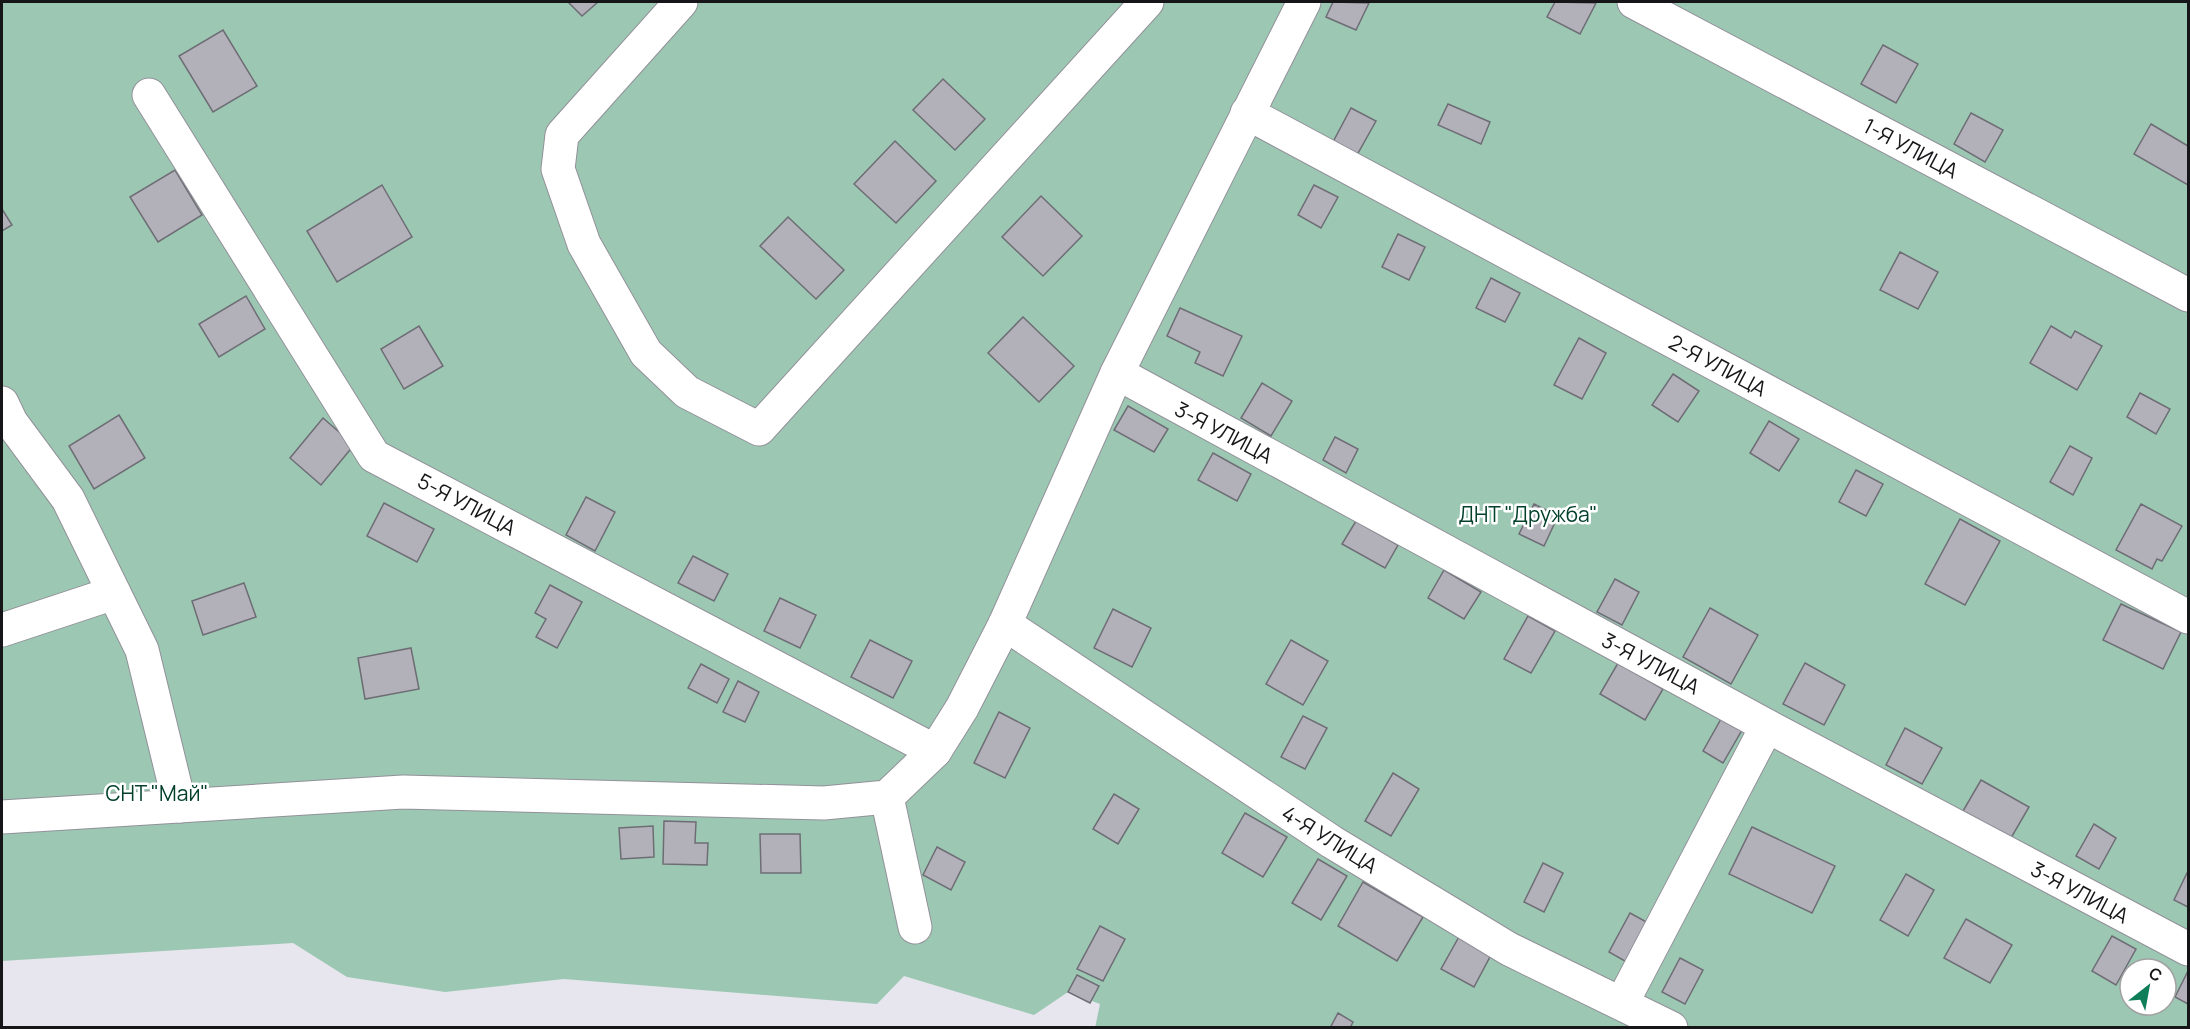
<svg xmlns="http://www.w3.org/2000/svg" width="2190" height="1029" font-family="Manrope,sans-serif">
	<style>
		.green { fill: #9cc8b3; fill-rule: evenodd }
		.building { fill: #b2b0b9; stroke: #6e6d75; stroke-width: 1.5 }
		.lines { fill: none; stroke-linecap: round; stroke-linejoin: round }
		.minor-casing { stroke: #929099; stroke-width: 35 }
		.minor { stroke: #fff; stroke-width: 33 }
		.labels { text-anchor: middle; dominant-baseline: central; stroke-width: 5; stroke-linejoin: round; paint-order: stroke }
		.street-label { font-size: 21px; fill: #161518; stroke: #fff }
		.park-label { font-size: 21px; fill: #03412c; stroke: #fff }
	</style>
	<rect width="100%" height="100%" fill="#e7e5ee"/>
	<path class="green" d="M2,2H2188V1027L1095,1028L1100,1004L1068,992L1034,1015L904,976L877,1004L564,979L445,992L347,977L293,943L2,961ZM2130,969H2166V1005H2130Z"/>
	<g class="building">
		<path d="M568,2H598L582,16Z"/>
		<path d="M1333,2L1369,3L1356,30L1326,17Z"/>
		<path d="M1555,2L1596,3L1580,34L1547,17Z"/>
		<path d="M223,30L257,86L213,112L179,56Z"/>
		<path d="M1883,45L1918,64L1896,103L1861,84Z"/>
		<path d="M943,79L985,119L955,150L913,110Z"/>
		<path d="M1448,104L1490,122L1481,144L1438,125Z"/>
		<path d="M1351,108L1376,121L1357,155L1333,142Z"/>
		<path d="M1971,113L2003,130L1985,162L1954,144Z"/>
		<path d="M2151,124L2188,146V185L2134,154Z"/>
		<path d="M895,141L936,181L896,223L854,184Z"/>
		<path d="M175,170L202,215L158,242L130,197Z"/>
		<path d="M382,185L412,237L337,282L307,231Z"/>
		<path d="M1314,185L1338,197L1321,228L1298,215Z"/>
		<path d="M1041,196L1082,236L1043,276L1002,237Z"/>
		<path d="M2,209L12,225L2,231Z"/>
		<path d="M788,217L844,270L816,299L760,246Z"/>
		<path d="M1398,234L1425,247L1409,280L1382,267Z"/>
		<path d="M1900,252L1938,272L1918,309L1880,290Z"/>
		<path d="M1491,278L1520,293L1505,322L1476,308Z"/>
		<path d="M246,296L265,329L219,357L199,324Z"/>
		<path d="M1180,308L1242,336L1223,376L1195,363L1200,352L1167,336Z"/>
		<path d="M1023,317L1074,366L1039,402L988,353Z"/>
		<path d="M419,326L443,366L404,389L381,349Z"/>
		<path d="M2051,326L2071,338L2075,331L2102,346L2077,390L2030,363Z"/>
		<path d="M1579,338L1606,353L1582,399L1554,385Z"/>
		<path d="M1673,374L1699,391L1678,422L1652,405Z"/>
		<path d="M1262,383L1292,401L1271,436L1241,418Z"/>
		<path d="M2140,393L2170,409L2156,434L2127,417Z"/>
		<path d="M1128,406L1168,429L1154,452L1114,430Z"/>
		<path d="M119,415L145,458L94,489L69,446Z"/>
		<path d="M323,418L354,445L321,485L290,458Z"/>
		<path d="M1769,421L1799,439L1779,471L1750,453Z"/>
		<path d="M1335,437L1358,449L1346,473L1323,460Z"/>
		<path d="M2070,446L2092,458L2073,495L2050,482Z"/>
		<path d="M1213,453L1251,474L1237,501L1198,480Z"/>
		<path d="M1856,470L1883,484L1866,516L1839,502Z"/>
		<path d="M586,497L615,512L595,551L566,535Z"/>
		<path d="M384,503L434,529L417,562L367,536Z"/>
		<path d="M1534,504L1558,516L1544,546L1519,534Z"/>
		<path d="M2141,504L2182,526L2162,561L2157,559L2152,569L2116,550Z"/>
		<path d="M1960,519L2000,541L1965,605L1925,584Z"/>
		<path d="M1356,521L1398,545L1385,568L1342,544Z"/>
		<path d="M693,556L728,574L714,601L678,583Z"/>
		<path d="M1444,570L1481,592L1464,619L1428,598Z"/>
		<path d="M1615,579L1639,592L1622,625L1597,612Z"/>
		<path d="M244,583L256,617L203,635L192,601Z"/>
		<path d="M550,585L582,602L557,648L536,637L546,619L535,613Z"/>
		<path d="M780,598L816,615L800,648L764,631Z"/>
		<path d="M2121,604L2181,632L2163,669L2103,640Z"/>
		<path d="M1710,608L1758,635L1731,684L1683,657Z"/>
		<path d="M1113,609L1151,628L1132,667L1094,648Z"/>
		<path d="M1528,616L1555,631L1531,673L1504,659Z"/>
		<path d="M870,640L912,661L893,698L851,677Z"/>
		<path d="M1291,640L1328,661L1303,705L1266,684Z"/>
		<path d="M411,648L419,689L365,699L358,658Z"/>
		<path d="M1618,663L1663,689L1645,720L1600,694Z"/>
		<path d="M1805,663L1845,685L1824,725L1783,704Z"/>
		<path d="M701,664L729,679L717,703L688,688Z"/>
		<path d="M738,681L759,692L745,722L723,712Z"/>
		<path d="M999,712L1030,728L1005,778L974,763Z"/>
		<path d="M1303,716L1327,728L1305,769L1281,757Z"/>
		<path d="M1721,719L1742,730L1723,763L1703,751Z"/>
		<path d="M1905,728L1942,748L1922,784L1886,765Z"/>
		<path d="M1393,773L1419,789L1391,836L1365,821Z"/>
		<path d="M1981,780L2029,807L2011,838L1963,811Z"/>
		<path d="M1114,794L1139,809L1118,844L1093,829Z"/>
		<path d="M1245,813L1287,837L1263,877L1222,853Z"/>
		<path d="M664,821L696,822L695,843H708L707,865L663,864Z"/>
		<path d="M2094,824L2116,838L2099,869L2076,856Z"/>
		<path d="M653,826L654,857L621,859L619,828Z"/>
		<path d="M1752,827L1835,866L1812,913L1729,874Z"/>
		<path d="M760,834H800L801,873H761Z"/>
		<path d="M937,847L965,862L951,890L923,875Z"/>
		<path d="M1318,859L1347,876L1321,920L1292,903Z"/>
		<path d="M1543,863L1563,873L1544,912L1524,902Z"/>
		<path d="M2187,873L2188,874V907L2174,900Z"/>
		<path d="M1906,874L1934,890L1908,936L1880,920Z"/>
		<path d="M1363,882L1423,917L1397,961L1338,926Z"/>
		<path d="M1630,913L1652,925L1630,964L1609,952Z"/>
		<path d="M1966,919L2012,945L1990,983L1944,958Z"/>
		<path d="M1100,926L1125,939L1103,981L1077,969Z"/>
		<path d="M1460,935L1492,953L1474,987L1441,969Z"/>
		<path d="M2112,936L2136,949L2116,985L2092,971Z"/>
		<path d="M1680,958L1703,970L1685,1004L1662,992Z"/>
		<path d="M2188,971V1004L2175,997Z"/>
		<path d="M1077,975L1099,986L1090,1003L1068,992Z"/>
		<path d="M1338,1013L1353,1022L1350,1028H1330Z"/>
	</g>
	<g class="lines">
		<g class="minor-casing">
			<g id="minor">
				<path d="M681,2L562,135L558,169L584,244L646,353L687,392L759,429L1147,2"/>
				<path d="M1634,2L2188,295"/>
				<path d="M149,95L374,456L935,751"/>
				<path d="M1247,113L2188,617"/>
				<path d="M1117,373L1767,726L2188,949"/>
				<path d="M2,403L11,422L68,499L142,650L180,806"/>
				<path d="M1005,624L1332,842L1509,949L1671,1028"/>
				<path d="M2,630L114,593"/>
				<path d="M887,797L915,927"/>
				<path d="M2,817L403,792L824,803L887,797L935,751L962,708L1005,624L1117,373L1304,2"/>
				<path d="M1622,1003L1767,726"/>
			</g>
		</g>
		<use href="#minor" class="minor"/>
	</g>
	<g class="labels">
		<g class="street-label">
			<text transform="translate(1911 148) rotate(28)">1-Я УЛИЦА</text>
			<text transform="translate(1718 365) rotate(28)">2-Я УЛИЦА</text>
			<text transform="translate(1224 432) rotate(28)">3-Я УЛИЦА</text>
			<text transform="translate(467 504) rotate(28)">5-Я УЛИЦА</text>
			<text transform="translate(1651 663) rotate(28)">3-Я УЛИЦА</text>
			<text transform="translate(1330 839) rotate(32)">4-Я УЛИЦА</text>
			<text transform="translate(2080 892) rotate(28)">3-Я УЛИЦА</text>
		</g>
		<g class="park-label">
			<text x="1528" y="514">ДНТ "Дружба"</text>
			<text x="157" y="793">СНТ "Май"</text>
		</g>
	</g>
	<rect width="2190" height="1029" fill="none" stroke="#161518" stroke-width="6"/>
	<g transform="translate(2148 987) rotate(31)"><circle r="28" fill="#ffffff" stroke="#a2a1a3" stroke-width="1.5"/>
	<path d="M0-4.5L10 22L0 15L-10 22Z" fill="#0e7d58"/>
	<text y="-9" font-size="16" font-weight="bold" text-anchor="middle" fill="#161518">С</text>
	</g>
</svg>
